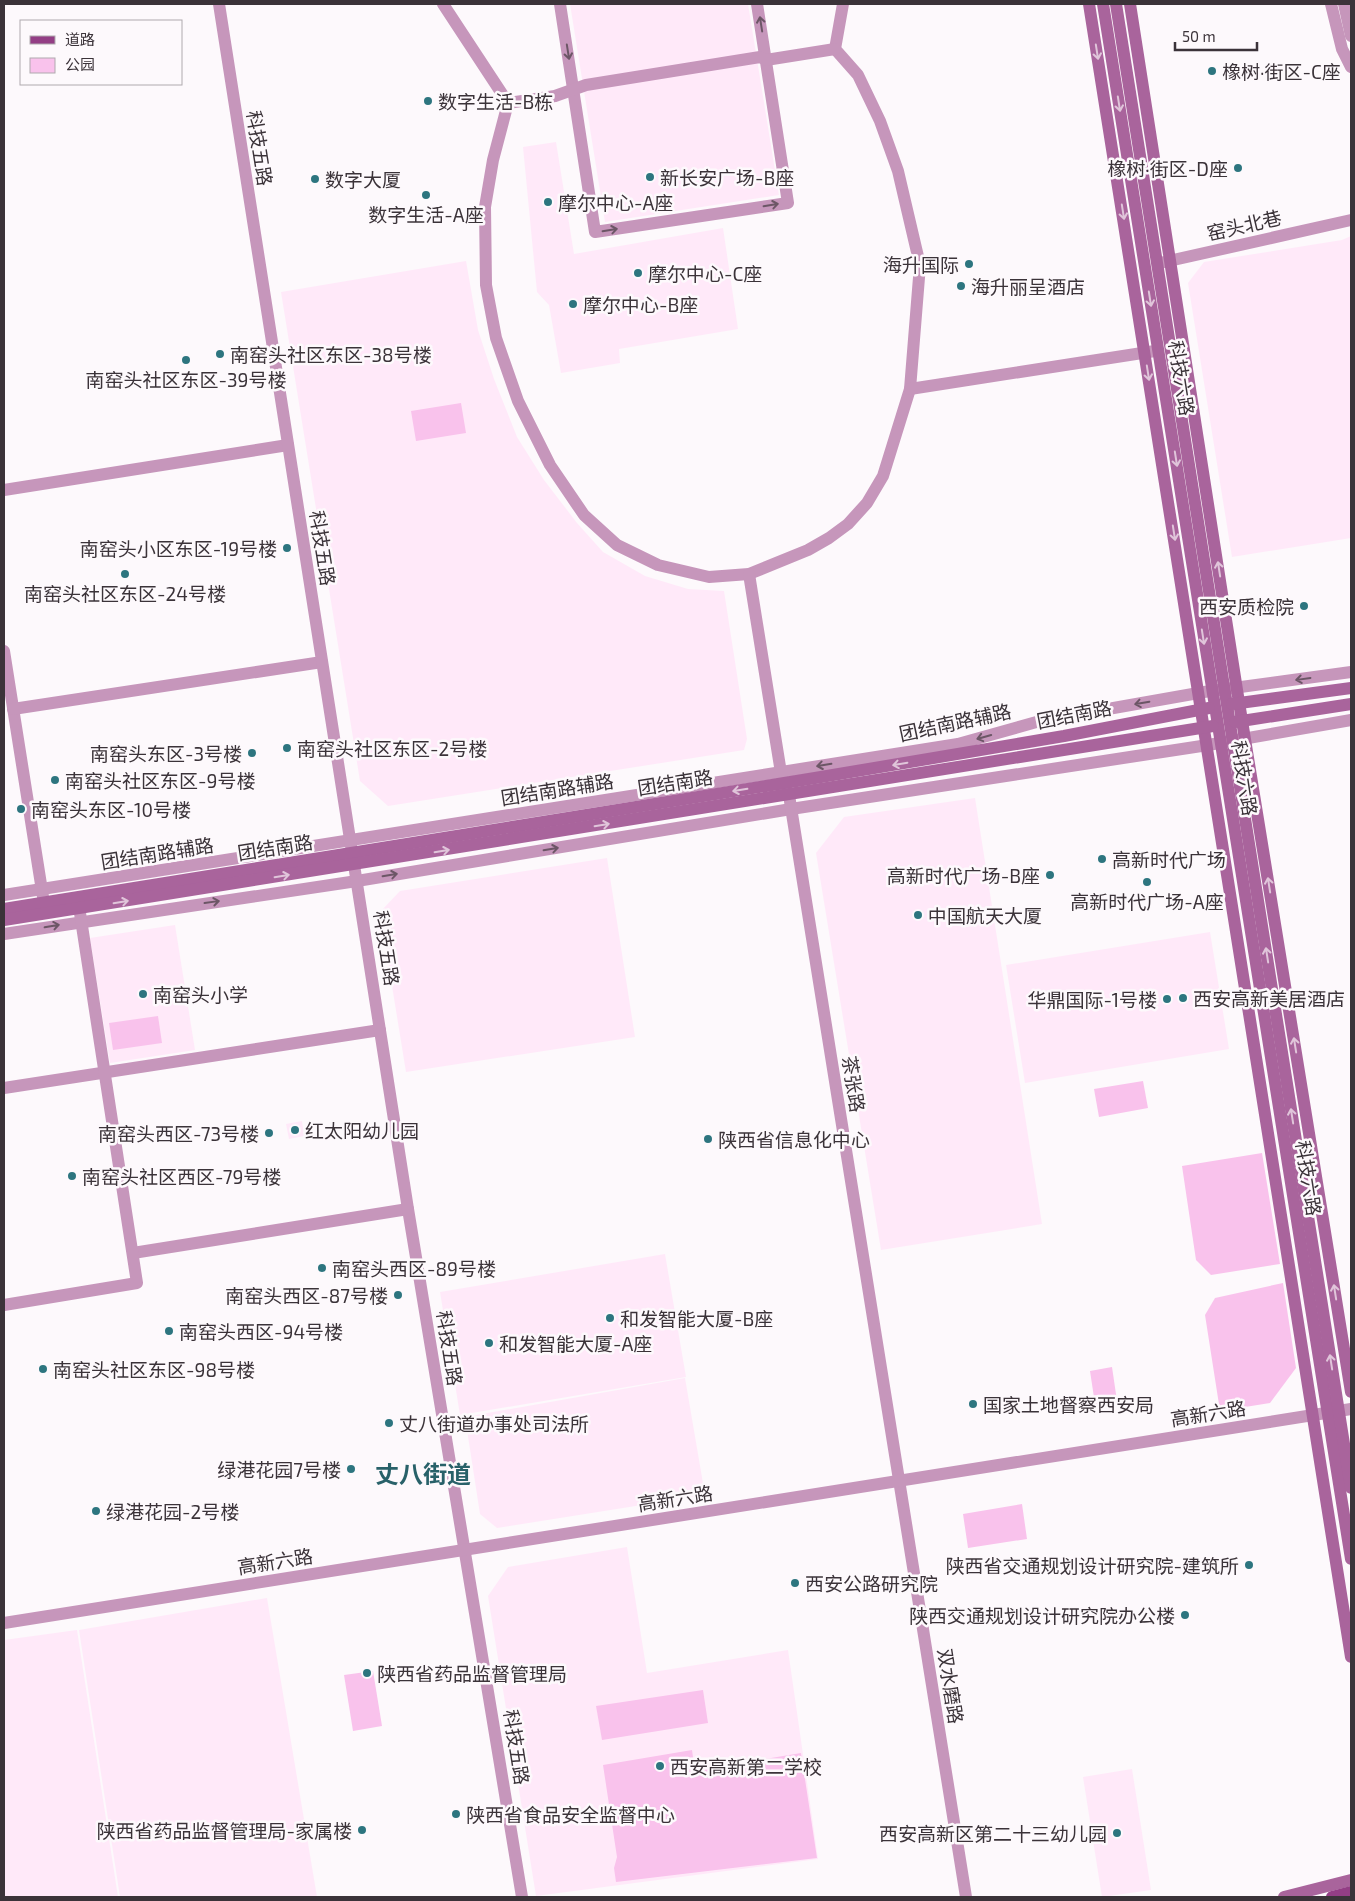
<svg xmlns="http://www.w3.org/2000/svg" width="1355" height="1901" font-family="'Exo 2','Noto Sans SC',sans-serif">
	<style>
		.built { fill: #ffe9f9 }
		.green { fill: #f9c2ec }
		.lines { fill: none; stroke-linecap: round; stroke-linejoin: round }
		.minor { stroke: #c696bb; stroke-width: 12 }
		.tertiary { stroke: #c696bb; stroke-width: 12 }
		.secondary { stroke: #a9649c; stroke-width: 12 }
		.primary { stroke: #933e85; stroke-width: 12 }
		.oneway { stroke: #6c5666 }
		.oneway2 { stroke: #e0c5da }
		.poi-dot { fill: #2d757f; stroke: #fdf9fc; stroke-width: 2 }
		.labels { text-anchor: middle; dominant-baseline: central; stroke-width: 5; stroke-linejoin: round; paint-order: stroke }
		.poi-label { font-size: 19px; fill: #3b3339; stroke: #fdf9fc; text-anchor: start }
		.street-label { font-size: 19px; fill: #3b3339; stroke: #fdf9fc }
		.district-label { font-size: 24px; font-weight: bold; fill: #286169; stroke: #fdf9fc }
	</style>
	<rect width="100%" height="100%" fill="#fdf9fc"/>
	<g class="built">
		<path d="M570,4H748L779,195L605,222Z"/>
		<path d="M556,142L574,254L723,228L738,329L619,349L620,363L561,373L549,305L537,292L523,147Z"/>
		<path d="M1351,236V538L1232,557L1188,283L1204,262L1342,240Z"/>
		<path d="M466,261L478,330L494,379L517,437L544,480L577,523L603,552L645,576L688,589L724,591L747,739L744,750L388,806L360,781L281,292Z"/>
		<path d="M975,798L1042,1224L881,1250L816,853L844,817Z"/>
		<path d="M607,858L635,1037L406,1072L380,912L400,891Z"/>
		<path d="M175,925L195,1050L110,1063L90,938Z"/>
		<path d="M1210,932L1229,1049L1025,1083L1006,965Z"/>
		<path d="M302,1121L304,1136L289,1139L286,1124Z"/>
		<path d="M665,1254L686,1377L460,1415L440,1292Z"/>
		<path d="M685,1378L705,1495L497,1528L480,1514L465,1417Z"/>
		<path d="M627,1547L647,1673L788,1650L818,1859L536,1896L488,1596L508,1567Z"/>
		<path d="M267,1598L317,1897H120L79,1630Z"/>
		<path d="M77,1630L118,1897H4V1640Z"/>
		<path d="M1132,1769L1151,1890L1102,1897L1083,1777Z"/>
	</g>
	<g class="green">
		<path d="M461,403L466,433L416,441L411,411Z"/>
		<path d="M158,1016L162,1043L113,1050L109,1023Z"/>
		<path d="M1143,1081L1148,1108L1099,1117L1094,1089Z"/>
		<path d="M1262,1153L1280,1264L1211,1275L1196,1260L1182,1166Z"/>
		<path d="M1283,1283L1296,1368L1270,1403L1220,1411L1205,1315L1215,1298Z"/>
		<path d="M1112,1367L1117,1401L1095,1404L1090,1371Z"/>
		<path d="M1022,1504L1027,1539L968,1548L963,1514Z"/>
		<path d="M373,1671L382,1726L353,1731L344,1675Z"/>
		<path d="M703,1690L708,1723L602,1740L596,1706Z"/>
		<path d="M692,1750L695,1771L801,1753L817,1858L616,1882L614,1868L617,1857L603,1765Z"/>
	</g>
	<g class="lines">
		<g class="minor">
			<path d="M443,4L508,103L493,160L485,207L486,285L496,338L518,401L550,465L584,515L617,545L658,565L709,577L749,574L808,550L829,538L848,524L867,503L883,476L910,389L920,265L898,171L880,121L858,75L835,49L843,4"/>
			<path d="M560,4L595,232L788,203L757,4"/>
			<path d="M508,103L555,96L586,85L760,57L766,60L835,49"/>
			<path d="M910,389L1155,351"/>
			<path d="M4,490L288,445"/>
			<path d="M749,574L782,779"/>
			<path d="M4,651L43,897"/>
			<path d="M13,709L322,662"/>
			<path d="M4,895L958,744L1040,721L1204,692L1351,672"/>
			<path d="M4,934L357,881L791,809L1208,745L1351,720"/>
			<path d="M4,1088L380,1030"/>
			<path d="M133,1253L408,1209"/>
			<path d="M4,1305L137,1283L80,913"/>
		</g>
		<g class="tertiary">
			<path d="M219,4L408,1209L522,1897"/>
			<path d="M1331,4L1342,49L1351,67"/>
			<path d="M1344,4L1351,36"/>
			<path d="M1160,263L1351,220"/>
			<path d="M784,786L789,795L966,1897"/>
			<path d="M4,1623L1351,1409"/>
		</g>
		<g class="secondary">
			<path d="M1089,4L1351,1657"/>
			<path d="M1103,4L1351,1559"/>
			<path d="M1116,4L1351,1488"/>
			<path d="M1130,4L1237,690L1351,1392"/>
			<path d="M1232,704L1351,688"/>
			<path d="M1235,722L1351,704"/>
			<path d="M4,909L815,778L1064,736L1209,708"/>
			<path d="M4,920L1213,726"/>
			<path d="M1284,1897L1351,1880"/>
		</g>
		<path class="primary" d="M1332,1897L1351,1892"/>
	</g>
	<defs><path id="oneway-shaft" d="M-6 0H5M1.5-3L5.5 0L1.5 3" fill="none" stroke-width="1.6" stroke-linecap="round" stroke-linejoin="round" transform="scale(1.25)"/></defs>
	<g class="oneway">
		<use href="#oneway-shaft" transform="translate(761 24) rotate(-99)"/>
		<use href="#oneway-shaft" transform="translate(568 52) rotate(81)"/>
		<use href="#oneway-shaft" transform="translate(771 205) rotate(-9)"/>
		<use href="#oneway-shaft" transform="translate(610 230) rotate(-9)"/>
		<use href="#oneway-shaft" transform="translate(1303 679) rotate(172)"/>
		<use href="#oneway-shaft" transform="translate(1142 703) rotate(170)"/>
		<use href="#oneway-shaft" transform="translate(984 737) rotate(164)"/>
		<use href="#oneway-shaft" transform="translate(824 765) rotate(171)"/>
		<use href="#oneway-shaft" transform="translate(551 849) rotate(-9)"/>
		<use href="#oneway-shaft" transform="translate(390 875) rotate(-9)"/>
		<use href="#oneway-shaft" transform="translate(212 902) rotate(-8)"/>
		<use href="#oneway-shaft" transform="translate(52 926) rotate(-10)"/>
	</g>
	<g class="oneway2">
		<use href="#oneway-shaft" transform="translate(1097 52) rotate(81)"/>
		<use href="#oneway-shaft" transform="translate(1119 104) rotate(81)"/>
		<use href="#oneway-shaft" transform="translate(1123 212) rotate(81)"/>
		<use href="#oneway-shaft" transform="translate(1150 299) rotate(81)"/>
		<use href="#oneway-shaft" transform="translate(1148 373) rotate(81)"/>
		<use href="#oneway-shaft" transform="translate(1176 459) rotate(81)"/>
		<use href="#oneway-shaft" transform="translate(1174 533) rotate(81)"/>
		<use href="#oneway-shaft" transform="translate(1219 569) rotate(-99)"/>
		<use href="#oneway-shaft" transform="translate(1203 637) rotate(81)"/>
		<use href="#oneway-shaft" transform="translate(900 764) rotate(170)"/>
		<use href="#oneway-shaft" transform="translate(740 790) rotate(171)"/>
		<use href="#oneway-shaft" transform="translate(602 825) rotate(-9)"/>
		<use href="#oneway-shaft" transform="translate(442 851) rotate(-9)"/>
		<use href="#oneway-shaft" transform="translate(282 876) rotate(-9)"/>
		<use href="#oneway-shaft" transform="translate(1269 885) rotate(-99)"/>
		<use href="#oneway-shaft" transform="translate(121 902) rotate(-9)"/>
		<use href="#oneway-shaft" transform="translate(1267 955) rotate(-99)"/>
		<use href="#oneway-shaft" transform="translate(1295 1045) rotate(-99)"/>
		<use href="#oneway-shaft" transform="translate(1292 1116) rotate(-99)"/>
		<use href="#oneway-shaft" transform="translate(1335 1292) rotate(-99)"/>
		<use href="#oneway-shaft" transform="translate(1331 1362) rotate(-99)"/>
	</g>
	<g class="poi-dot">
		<circle cx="1212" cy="71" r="5"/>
		<circle cx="428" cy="101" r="5"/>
		<circle cx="1238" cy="168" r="5"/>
		<circle cx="650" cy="177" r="5"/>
		<circle cx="315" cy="179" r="5"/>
		<circle cx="426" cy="195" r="5"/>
		<circle cx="548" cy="202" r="5"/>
		<circle cx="969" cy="264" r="5"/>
		<circle cx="638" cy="273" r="5"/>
		<circle cx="961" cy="286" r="5"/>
		<circle cx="573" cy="304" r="5"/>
		<circle cx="220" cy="354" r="5"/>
		<circle cx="186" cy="360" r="5"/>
		<circle cx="287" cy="548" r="5"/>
		<circle cx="125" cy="574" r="5"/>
		<circle cx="1304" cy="606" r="5"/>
		<circle cx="287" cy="748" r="5"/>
		<circle cx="252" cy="753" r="5"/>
		<circle cx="55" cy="780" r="5"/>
		<circle cx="21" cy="809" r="5"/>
		<circle cx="1102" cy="859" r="5"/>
		<circle cx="1050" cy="875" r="5"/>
		<circle cx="1147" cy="882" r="5"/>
		<circle cx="918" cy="915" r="5"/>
		<circle cx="143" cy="994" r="5"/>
		<circle cx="1183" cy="998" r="5"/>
		<circle cx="1167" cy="999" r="5"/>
		<circle cx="295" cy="1130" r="5"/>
		<circle cx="269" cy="1133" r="5"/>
		<circle cx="708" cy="1139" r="5"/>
		<circle cx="72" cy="1176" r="5"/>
		<circle cx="322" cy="1268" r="5"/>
		<circle cx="398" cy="1295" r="5"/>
		<circle cx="610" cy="1318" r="5"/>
		<circle cx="169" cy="1331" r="5"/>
		<circle cx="489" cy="1343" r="5"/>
		<circle cx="43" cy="1369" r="5"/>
		<circle cx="973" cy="1404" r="5"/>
		<circle cx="389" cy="1423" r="5"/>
		<circle cx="351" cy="1469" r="5"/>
		<circle cx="96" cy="1511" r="5"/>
		<circle cx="1249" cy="1565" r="5"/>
		<circle cx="795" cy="1583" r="5"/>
		<circle cx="1185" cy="1615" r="5"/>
		<circle cx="367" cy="1673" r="5"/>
		<circle cx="660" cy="1766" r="5"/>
		<circle cx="456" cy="1814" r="5"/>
		<circle cx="362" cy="1830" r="5"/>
		<circle cx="1117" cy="1833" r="5"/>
	</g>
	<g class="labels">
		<g class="poi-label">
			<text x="1222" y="71">橡树·街区-C座</text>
			<text x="438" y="101">数字生活-B栋</text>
			<text x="1228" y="168" text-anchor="end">橡树·街区-D座</text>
			<text x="660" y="177">新长安广场-B座</text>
			<text x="325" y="179">数字大厦</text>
			<text x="558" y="202">摩尔中心-A座</text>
			<text x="426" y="214" text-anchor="middle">数字生活-A座</text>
			<text x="959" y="264" text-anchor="end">海升国际</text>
			<text x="648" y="273">摩尔中心-C座</text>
			<text x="971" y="286">海升丽呈酒店</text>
			<text x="583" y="304">摩尔中心-B座</text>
			<text x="230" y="354">南窑头社区东区-38号楼</text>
			<text x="186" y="379" text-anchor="middle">南窑头社区东区-39号楼</text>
			<text x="277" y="548" text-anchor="end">南窑头小区东区-19号楼</text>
			<text x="125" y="593" text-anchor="middle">南窑头社区东区-24号楼</text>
			<text x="1294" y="606" text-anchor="end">西安质检院</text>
			<text x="297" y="748">南窑头社区东区-2号楼</text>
			<text x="242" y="753" text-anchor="end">南窑头东区-3号楼</text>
			<text x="65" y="780">南窑头社区东区-9号楼</text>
			<text x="31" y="809">南窑头东区-10号楼</text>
			<text x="1112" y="859">高新时代广场</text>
			<text x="1040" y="875" text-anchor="end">高新时代广场-B座</text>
			<text x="1147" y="901" text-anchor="middle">高新时代广场-A座</text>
			<text x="928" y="915">中国航天大厦</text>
			<text x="153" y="994">南窑头小学</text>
			<text x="1193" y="998">西安高新美居酒店</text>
			<text x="1157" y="999" text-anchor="end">华鼎国际-1号楼</text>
			<text x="305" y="1130">红太阳幼儿园</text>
			<text x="259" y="1133" text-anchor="end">南窑头西区-73号楼</text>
			<text x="718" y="1139">陕西省信息化中心</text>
			<text x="82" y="1176">南窑头社区西区-79号楼</text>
			<text x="332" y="1268">南窑头西区-89号楼</text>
			<text x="388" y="1295" text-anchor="end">南窑头西区-87号楼</text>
			<text x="620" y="1318">和发智能大厦-B座</text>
			<text x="179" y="1331">南窑头西区-94号楼</text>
			<text x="499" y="1343">和发智能大厦-A座</text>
			<text x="53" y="1369">南窑头社区东区-98号楼</text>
			<text x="983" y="1404">国家土地督察西安局</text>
			<text x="399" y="1423">丈八街道办事处司法所</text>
			<text x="341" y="1469" text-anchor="end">绿港花园7号楼</text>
			<text x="106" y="1511">绿港花园-2号楼</text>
			<text x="1239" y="1565" text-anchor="end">陕西省交通规划设计研究院-建筑所</text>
			<text x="805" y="1583">西安公路研究院</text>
			<text x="1175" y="1615" text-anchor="end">陕西交通规划设计研究院办公楼</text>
			<text x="377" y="1673">陕西省药品监督管理局</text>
			<text x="670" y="1766">西安高新第二学校</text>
			<text x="466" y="1814">陕西省食品安全监督中心</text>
			<text x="352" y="1830" text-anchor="end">陕西省药品监督管理局-家属楼</text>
			<text x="1107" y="1833" text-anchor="end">西安高新区第二十三幼儿园</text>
		</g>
		<g class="street-label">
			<text transform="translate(260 148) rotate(81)">科技五路</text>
			<text transform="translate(1244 225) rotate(-13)">窑头北巷</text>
			<text transform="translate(1182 378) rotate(81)">科技六路</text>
			<text transform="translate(323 548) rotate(81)">科技五路</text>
			<text transform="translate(1074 714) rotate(-11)">团结南路</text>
			<text transform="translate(955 722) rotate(-12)">团结南路辅路</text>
			<text transform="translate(1245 778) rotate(81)">科技六路</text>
			<text transform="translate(675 782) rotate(-9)">团结南路</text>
			<text transform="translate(557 789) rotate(-9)">团结南路辅路</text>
			<text transform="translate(275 847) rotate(-9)">团结南路</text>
			<text transform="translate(157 853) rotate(-9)">团结南路辅路</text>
			<text transform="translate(387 948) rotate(81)">科技五路</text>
			<text transform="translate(854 1084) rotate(81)">茶张路</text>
			<text transform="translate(1309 1178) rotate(81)">科技六路</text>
			<text transform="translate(450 1348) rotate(81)">科技五路</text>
			<text transform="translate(1208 1413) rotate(-9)">高新六路</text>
			<text transform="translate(675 1498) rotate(-9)">高新六路</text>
			<text transform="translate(275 1561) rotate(-9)">高新六路</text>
			<text transform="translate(951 1686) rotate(81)">双水磨路</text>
			<text transform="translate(517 1747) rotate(81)">科技五路</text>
		</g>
		<g class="district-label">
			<text x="423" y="1473">丈八街道</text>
		</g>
	</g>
	<rect width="1355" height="1901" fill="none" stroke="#3b3339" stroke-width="10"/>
	<rect x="20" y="20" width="162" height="65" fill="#fdf9fc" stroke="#afaaae"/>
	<rect x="30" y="36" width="25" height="8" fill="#933e85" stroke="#afaaae"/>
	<text x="65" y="45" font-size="15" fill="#3b3339">道路</text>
	<rect x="30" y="58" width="25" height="15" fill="#f9c2ec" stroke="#afaaae"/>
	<text x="65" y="70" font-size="15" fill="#3b3339">公园</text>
	<path d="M1175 42v8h82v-8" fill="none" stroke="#3b3339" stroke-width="2.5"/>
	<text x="1182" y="42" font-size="15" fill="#3b3339" stroke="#fdf9fc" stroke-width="4" paint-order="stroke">50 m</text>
</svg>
